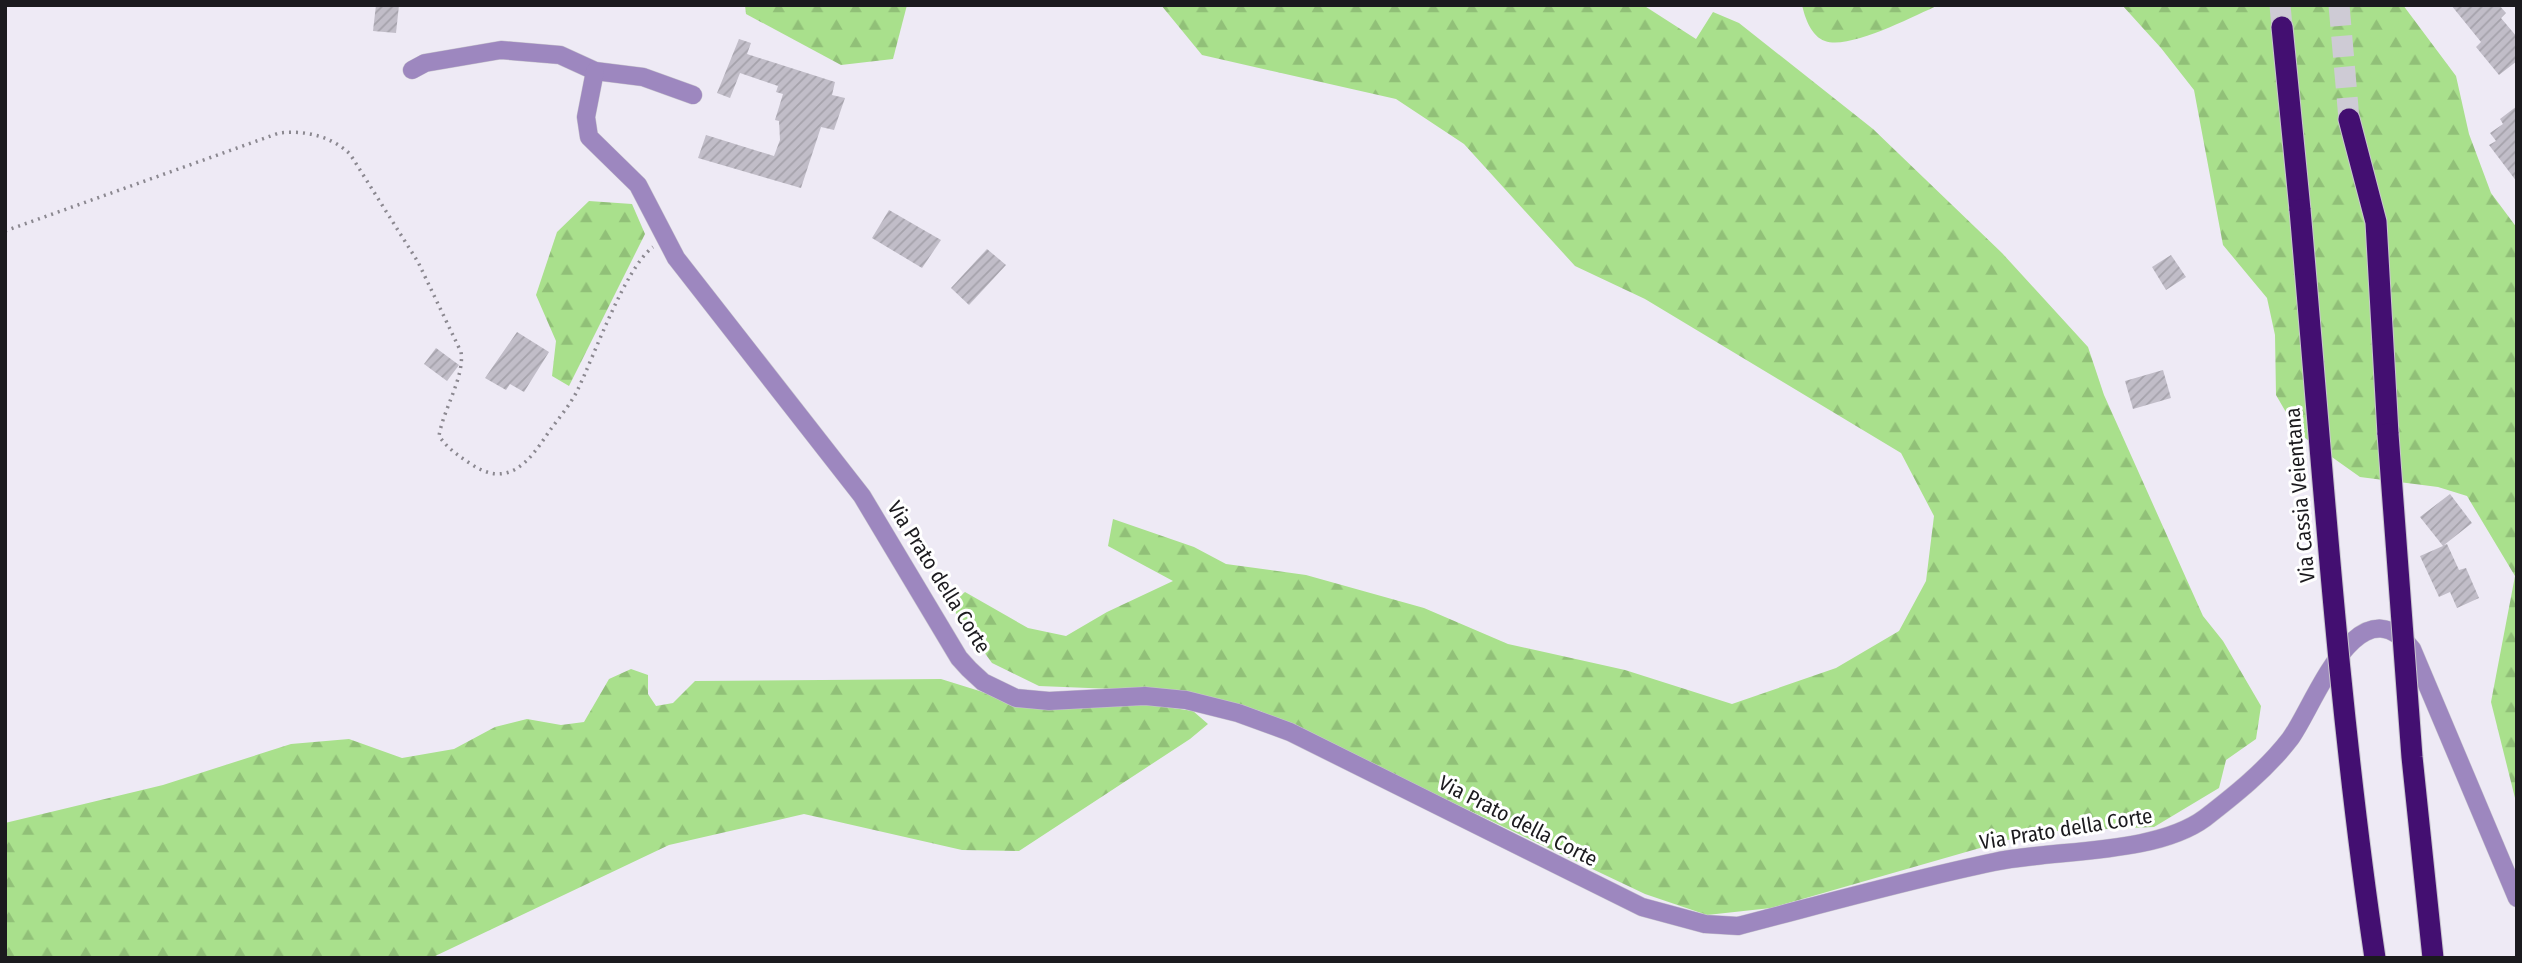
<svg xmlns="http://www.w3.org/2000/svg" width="2522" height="963" font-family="'Fira Sans Condensed',sans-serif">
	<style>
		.forest { fill: url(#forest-firs) }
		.building { fill: url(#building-hatch) }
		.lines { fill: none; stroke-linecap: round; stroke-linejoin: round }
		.highway-tunnel { stroke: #cecbd5; stroke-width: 21; stroke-dasharray: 21 10; stroke-linecap: butt }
		.street-casing { stroke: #c8c5ce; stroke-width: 19 }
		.highway-casing { stroke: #c8c5ce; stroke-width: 23 }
		.path { stroke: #8b8890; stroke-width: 3.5; stroke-dasharray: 2 5; stroke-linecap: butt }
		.street { stroke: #9d87bf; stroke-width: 18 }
		.highway { stroke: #430f71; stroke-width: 21 }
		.highway-bridge-casing { stroke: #c8c5ce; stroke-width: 23; stroke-linecap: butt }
		.highway-bridge { stroke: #430f71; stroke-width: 21 }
		.labels { text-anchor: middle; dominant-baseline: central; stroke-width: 6; stroke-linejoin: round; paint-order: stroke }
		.street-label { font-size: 21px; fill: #1b1a1e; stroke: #fff }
	</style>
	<defs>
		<pattern id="forest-firs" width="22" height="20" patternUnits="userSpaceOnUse" patternTransform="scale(1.75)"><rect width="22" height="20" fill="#a9e08c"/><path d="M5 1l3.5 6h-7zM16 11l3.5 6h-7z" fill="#91c078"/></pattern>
		<pattern id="building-hatch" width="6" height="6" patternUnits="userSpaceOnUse" patternTransform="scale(1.75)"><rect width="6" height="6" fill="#c1bdc8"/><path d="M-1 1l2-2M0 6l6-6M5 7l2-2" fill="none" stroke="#a5a2ab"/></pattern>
	</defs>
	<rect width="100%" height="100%" fill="#eeeaf5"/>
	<g class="forest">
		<path d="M745,5H907L893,59L841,65L746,14Z"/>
		<path d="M1161,5H1643L1696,39L1713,12L1739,23L1873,129L2002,253L2088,347L2104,395L2203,616L2223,641L2261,706L2256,739L2226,760L2219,788L2154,827L2036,832L1771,908L1707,915L1645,894L1260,711L1188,692L1039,686L992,663L950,605L965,592L1028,628L1066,636L1107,612L1173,581L1108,546L1113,519L1194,547L1226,564L1306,575L1424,608L1508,644L1625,670L1732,704L1836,668L1899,631L1926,581L1934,516L1901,453L1645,299L1575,266L1464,144L1396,99L1202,55Z"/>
		<path d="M1802,5H1939C1913,16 1850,50 1825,41C1811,36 1805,18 1802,5Z"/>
		<path d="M2122,5H2403L2456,76L2469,134L2491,193L2517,228V806L2491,702L2515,576L2467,496L2438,487L2360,477L2298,433L2276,395L2275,335L2267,298L2223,245L2194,90L2161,48Z"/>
		<path d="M589,201L632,204L645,234L569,386L552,376L556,341L536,295L557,232Z"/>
		<path d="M631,669L648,675V694L656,706L673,703L695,681L941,679L1037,709L1147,704L1193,711L1208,724L1190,739L1019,851L962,850L804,814L669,845L431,958H5V823L163,785L291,744L349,739L402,758L454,749L495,727L527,719L561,725L584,722L609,679Z"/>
	</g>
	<g class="building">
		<path d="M376,5H399L396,33L373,31Z"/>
		<path d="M2451,5H2499L2506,13L2501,18L2517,37V61L2499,75L2476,47L2481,42Z"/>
		<path d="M739,39L751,43L747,54L835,82L832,95L845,98L834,130L821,127L801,188L698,158L706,135L774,156L780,140L779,121L775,120L783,94L776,92L778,86L740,73L730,98L717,93Z"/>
		<path d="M2517,106V182L2489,145L2496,141L2490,133L2503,124L2500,119Z"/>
		<path d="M889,210L941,240L922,268L872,238Z"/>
		<path d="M987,249L1006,265L969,305L951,288Z"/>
		<path d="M2171,255L2186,277L2166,290L2152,267Z"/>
		<path d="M517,332L549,352L524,392L510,384L506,390L485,378Z"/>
		<path d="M436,348L459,365L447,381L424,364Z"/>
		<path d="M2163,370L2171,398L2133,409L2125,381Z"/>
		<path d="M2450,494L2472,523L2444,545L2447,544L2459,570L2466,568L2479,598L2457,608L2450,592L2439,597L2420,556L2443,546L2420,517Z"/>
	</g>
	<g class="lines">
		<g class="highway-tunnel">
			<path d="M2280,5L2282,27"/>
			<path d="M2339,5L2349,119"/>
		</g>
		<g class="street-casing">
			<g id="street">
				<path d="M412,70L425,63L501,50L560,55L595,71L643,77L693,95"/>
				<path d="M595,71L586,117L589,137L638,185L676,258L862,496L959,658L969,669L983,682L1016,698L1049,701L1145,696L1186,700L1238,713L1290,732L1642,907L1705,924L1738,926C1823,904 1908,880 1994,862C2055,849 2155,855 2205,818C2236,794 2266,770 2290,739C2313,709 2357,579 2412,649L2517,898"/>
			</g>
		</g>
		<g class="highway-casing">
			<g id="highway">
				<path d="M2282,27L2300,210"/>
				<path d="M2349,119L2376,222L2388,434"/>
			</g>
		</g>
		<path class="path" d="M5,231L279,133C305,130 331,136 350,154L418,262L461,352C465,376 443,410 439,436C448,449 459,456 471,464C508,489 529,462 548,433C558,419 571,404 578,389C595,354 625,268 653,247"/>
		<use href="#street" class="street"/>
		<use href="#highway" class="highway"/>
		<g class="highway-bridge-casing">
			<g id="highway-bridge">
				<path d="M2300,210C2322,459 2338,710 2375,958"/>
				<path d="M2388,434L2412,757L2433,958"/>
			</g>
		</g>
		<use href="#highway-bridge" class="highway-bridge"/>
	</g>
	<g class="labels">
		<g class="street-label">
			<text transform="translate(2300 495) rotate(-95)">Via Cassia Veientana</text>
			<text transform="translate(939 577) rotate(58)">Via Prato della Corte</text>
			<text transform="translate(1518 821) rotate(27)">Via Prato della Corte</text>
			<text transform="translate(2066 829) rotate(-9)">Via Prato della Corte</text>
		</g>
	</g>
	<rect width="2522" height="963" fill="none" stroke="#1b1a1e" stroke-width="14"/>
</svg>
